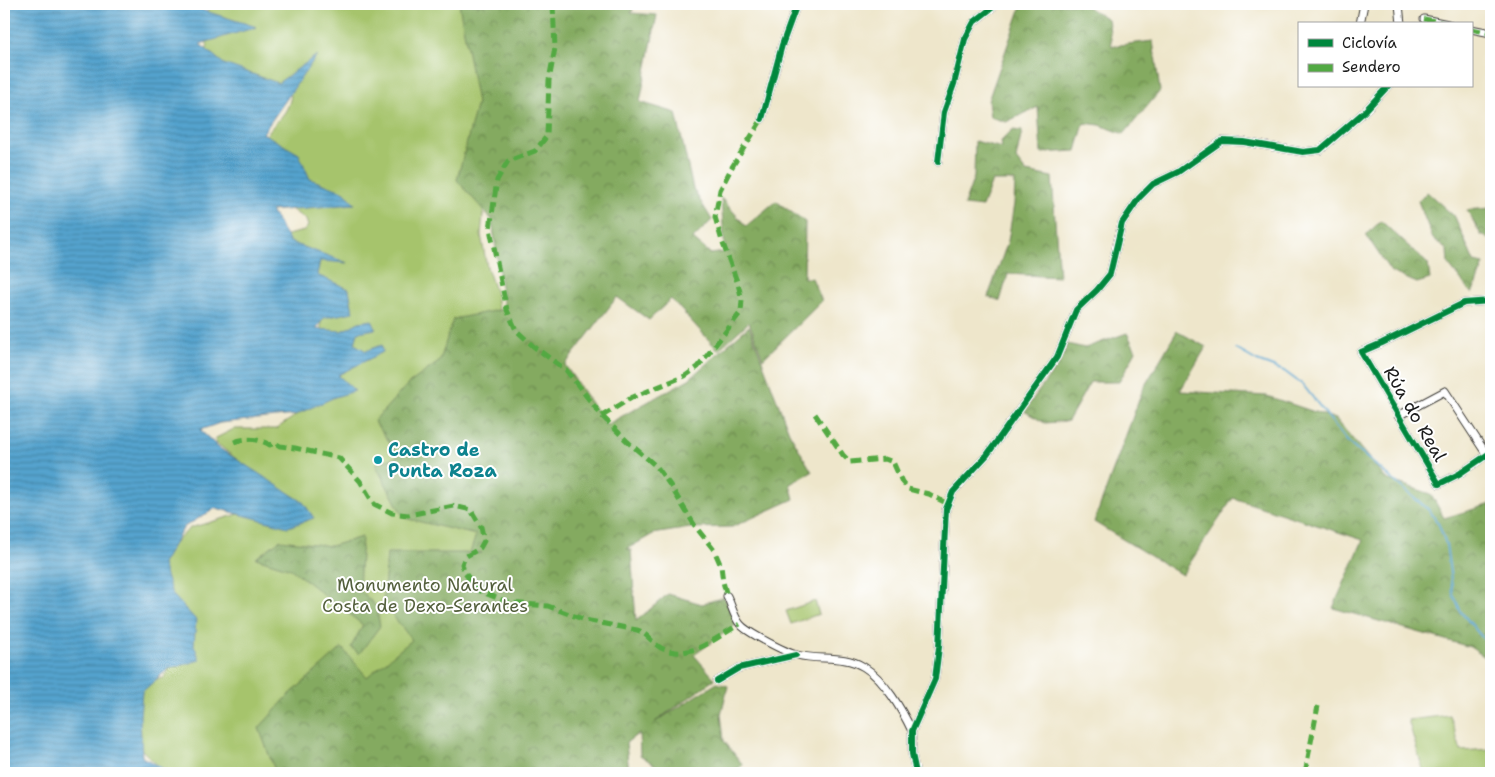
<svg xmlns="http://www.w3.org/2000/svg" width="1495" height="777" font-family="'Shantell Sans',sans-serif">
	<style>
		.green { fill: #a6c46c; stroke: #617044 }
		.forest { fill: url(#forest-crowns); stroke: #50633e }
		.water { fill: url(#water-rules); stroke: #386075 }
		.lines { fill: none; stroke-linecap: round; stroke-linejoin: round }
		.stream { stroke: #54a3ce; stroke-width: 2 }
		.street-casing { stroke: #3c3a36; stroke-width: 9 }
		.street { stroke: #fff; stroke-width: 7 }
		.quiet { stroke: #52a943; stroke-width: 5; stroke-dasharray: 10 5; stroke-linecap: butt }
		.cycleway-casing { stroke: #fff; stroke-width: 9 }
		.cycleway { stroke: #00873e; stroke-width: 6 }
		.culture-dot { fill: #0f9aa8; stroke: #fff; stroke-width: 2 }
		.labels { text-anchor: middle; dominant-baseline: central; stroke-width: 4; stroke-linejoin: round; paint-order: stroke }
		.street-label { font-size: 18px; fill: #1c1c1c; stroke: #fff }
		.culture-label { font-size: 18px; font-weight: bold; fill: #0d838f; stroke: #fff; text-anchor: start }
		.park-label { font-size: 18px; fill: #535f3c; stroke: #fff }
	</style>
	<defs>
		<pattern id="forest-crowns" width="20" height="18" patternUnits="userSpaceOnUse" patternTransform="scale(1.25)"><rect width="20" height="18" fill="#84aa60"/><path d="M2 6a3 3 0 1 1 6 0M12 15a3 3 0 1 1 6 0" fill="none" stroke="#6b8a4e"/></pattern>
		<pattern id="water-rules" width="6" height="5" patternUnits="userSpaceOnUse" patternTransform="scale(1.25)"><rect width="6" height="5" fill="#54a3ce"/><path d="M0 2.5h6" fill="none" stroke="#4584a6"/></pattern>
	</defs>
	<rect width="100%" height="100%" fill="#fff"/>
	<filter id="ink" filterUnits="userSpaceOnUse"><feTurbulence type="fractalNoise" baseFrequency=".02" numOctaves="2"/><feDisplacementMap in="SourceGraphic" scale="10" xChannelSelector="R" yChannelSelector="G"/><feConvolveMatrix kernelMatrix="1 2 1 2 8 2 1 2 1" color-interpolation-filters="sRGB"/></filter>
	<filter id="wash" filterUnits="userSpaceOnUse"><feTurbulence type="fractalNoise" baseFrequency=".0096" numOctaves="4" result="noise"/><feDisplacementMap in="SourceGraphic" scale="20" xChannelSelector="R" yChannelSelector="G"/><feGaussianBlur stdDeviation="1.12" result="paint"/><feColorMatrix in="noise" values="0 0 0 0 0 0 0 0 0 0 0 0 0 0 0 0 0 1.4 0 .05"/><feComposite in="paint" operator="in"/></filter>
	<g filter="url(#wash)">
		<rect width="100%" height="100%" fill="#eee6cb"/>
		<g class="green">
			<path d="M212,4H540L486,198L483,215L481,235L487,267L496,294L501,331L530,773H165L135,743L128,699L146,681L164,678L170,665L157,569L168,549L190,528L246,512L249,469L215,442L216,438L234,429H276L311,405L337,384L341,370L321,329V320L311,275L274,238L304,231L308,226L306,220L284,204L264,140C272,121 288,118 291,95L290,93L254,95L206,50L208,46L203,34L205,14Z"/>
			<path d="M815,601L819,614L791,624L786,611Z"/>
			<path d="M1450,715L1461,751L1491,749V773H1424L1408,720Z"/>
		</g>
		<g class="forest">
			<path d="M459,4H636L631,13L657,15L640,102L676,113L693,189L712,220L693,239L711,254L725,252L721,198L746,226L776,201L805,222L804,278H812L822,301L763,359L749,322L718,350L671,299L649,320L617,297L565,365L606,425L689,379L749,326L789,432L812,472L790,484L794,499L732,527L690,528L653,534L627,549L631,550L636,621L668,594L702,604L724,597L737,624L694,655L715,679L655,722L717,683L728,686L721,714L724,741L743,765L731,773H667L640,755L639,733L626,743L629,773H577L579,772L576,773H273L274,768L259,728L288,696L342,648L367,677L412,640L383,603L387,553H482H470L476,535L404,518L375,464L399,456L374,421L407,385L440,361L453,319L504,309L492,220L457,180L477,103Z"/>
			<path d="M1022,4H1082L1108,19L1112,46L1153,41L1160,91L1124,134L1100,125L1084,123L1076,151L1041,153L1038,107L1006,122L990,117L988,101Z"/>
			<path d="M1012,130L1022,131L1016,159L1026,172L1052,177L1059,277L1008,274L1000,301L988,297L1008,241L1014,204L1015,181H992L982,207L964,205L974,177L975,141L1002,148L1001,141Z"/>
			<path d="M1427,192L1455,217L1474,262L1484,264L1472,294L1448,264L1447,250L1433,239L1418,201Z"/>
			<path d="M1491,208V239L1481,235L1467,210Z"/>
			<path d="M1381,221L1428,264L1430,279L1417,283L1391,272L1366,235Z"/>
			<path d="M1177,331L1206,347L1180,391L1267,396L1336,419L1386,479L1431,494L1444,518L1491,504V661L1470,647L1333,608L1363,540L1233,498L1182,575L1094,522L1143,389Z"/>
			<path d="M1127,333L1136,351L1119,382H1090L1068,421L1045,423L1024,411L1057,366L1067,344L1085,348Z"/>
			<path d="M362,537L359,589L376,606L380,626L359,654L351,647L363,625L291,569L256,558L280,540L331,546Z"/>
		</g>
		<path class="water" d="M4,4H205L202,10L257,27L200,44L224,64L278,83L317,55L263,133L299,154L310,179L345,192L355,204L271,211L290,242L348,263L320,261L317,275L349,289L353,312L324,318L316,329L342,331L359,322L372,320L376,329L358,332L355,344L366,351L382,345L383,352L338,375L355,391L335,397L295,415L220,423L200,430L219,448L303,502L314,518L288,527L216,508L184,527L162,564L172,594L196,620L194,645L200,660L168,669L142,692L140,717L142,757L171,773H4Z"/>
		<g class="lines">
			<path class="stream" d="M1236,349L1257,361L1284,371L1303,385L1347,441L1430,511L1439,525L1446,544L1453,594L1461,612L1491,648"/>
		</g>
	</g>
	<g filter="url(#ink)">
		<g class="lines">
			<g class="street-casing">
				<g id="street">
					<path d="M1399,4L1401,24"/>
					<path d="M1424,19L1448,24"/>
					<path d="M1360,24L1364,4"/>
					<path d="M1471,29L1491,33"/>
					<path d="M762,119L782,45L797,4"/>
					<path d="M938,162L944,112L954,84L965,39L974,22L997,4"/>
					<path d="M1491,301L1464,303L1382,343L1361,352L1439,484L1459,474L1487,455L1491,453"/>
					<path d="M1398,416L1445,391L1487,455"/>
					<path d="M727,596C731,604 734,617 740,624C746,632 787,653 797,655C820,661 843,654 864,667C884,679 902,710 912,731"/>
					<path d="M717,681L739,668L796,655"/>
					<path d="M916,773L912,754V731L935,679L939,647L946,509L953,492L987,455L1057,357L1076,310L1097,290L1110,274L1122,223L1139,198L1153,184L1178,172L1222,141L1244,142L1303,152L1320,150L1364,112L1388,86"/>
				</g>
			</g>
			<use href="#street" class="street"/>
			<g class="quiet">
				<path d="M553,4L555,48L549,80L547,136L535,151L508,161L497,180L490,229L507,310L516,330L533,346L566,370L602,416L628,442L657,467L670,485L695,526L714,550L721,566L723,582L727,596"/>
				<path d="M1424,19L1448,24"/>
				<path d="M1471,29L1491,33"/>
				<path d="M815,414L843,455L850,462L885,459L893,462L902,482L908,489L929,494L948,504"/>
				<path d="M602,416L633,397L685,376L698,367L741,312L742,300L738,284L722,241L715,217L720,190L732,167L762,119"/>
				<path d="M234,442C246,437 260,439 270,445L275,443L280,446L295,448L339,458L360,481L374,504L392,513L408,515L454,506L471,510L481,527L484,541L480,548L465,557L462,564L464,572L478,590L509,603L548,606L585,620L637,630C647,633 652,643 661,648C690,662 716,637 740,624"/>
				<path d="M1305,773L1318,706"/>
			</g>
			<g class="cycleway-casing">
				<g id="cycleway">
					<path d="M762,119L782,45L797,4"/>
					<path d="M938,162L944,112L954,84L965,39L974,22L997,4"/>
					<path d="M1491,301L1464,303L1382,343L1361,352L1439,484L1459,474L1487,455L1491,453"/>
					<path d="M717,681L739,668L796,655"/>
					<path d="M916,773L912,754V731L935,679L939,647L946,509L953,492L987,455L1057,357L1076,310L1097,290L1110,274L1122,223L1139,198L1153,184L1178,172L1222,141L1244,142L1303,152L1320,150L1364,112L1388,86"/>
				</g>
			</g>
			<use href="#cycleway" class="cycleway"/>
		</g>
	</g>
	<circle class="culture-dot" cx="378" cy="460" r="5"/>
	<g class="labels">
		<g class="street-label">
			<text transform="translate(1415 414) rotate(60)">Rúa do Real</text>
		</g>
		<g class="culture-label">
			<text x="388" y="450">Castro de<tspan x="388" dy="21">Punta Roza</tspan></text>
		</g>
		<g class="park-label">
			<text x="425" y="585">Monumento Natural<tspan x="425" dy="21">Costa de Dexo-Serantes</tspan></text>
		</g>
	</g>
	<rect width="1495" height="777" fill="none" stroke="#fff" stroke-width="20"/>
	<rect x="1298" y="22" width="175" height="65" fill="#ffffff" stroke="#a4a4a4"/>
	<rect x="1308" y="39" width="25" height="8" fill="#00873e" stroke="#a4a4a4"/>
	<text x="1342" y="48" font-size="15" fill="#1c1c1c">Ciclovía</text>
	<rect x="1308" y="64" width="25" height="8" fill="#52a943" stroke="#a4a4a4"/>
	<text x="1342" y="72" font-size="15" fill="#1c1c1c">Sendero</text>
</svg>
